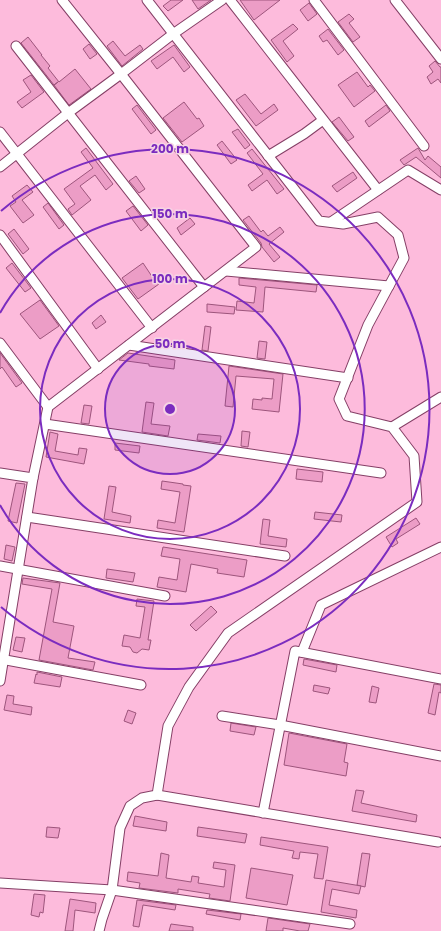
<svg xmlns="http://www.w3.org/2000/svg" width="441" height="931" font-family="Poppins,sans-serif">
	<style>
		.building { fill: #ec9dc6; stroke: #9d557c }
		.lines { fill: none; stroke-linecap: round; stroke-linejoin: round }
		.minor-casing { stroke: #853f66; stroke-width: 11 }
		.minor { stroke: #fff; stroke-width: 9 }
		.ring { fill: none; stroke: #7b2cbf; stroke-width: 2 }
		.centre { fill: #7b2cbf; stroke: #f6d4e4; stroke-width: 2 }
		.ring-label { font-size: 12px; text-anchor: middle; font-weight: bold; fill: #7b2cbf; stroke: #f6d4e4; stroke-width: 3; stroke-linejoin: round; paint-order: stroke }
	</style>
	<rect width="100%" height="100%" fill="#fdbbdc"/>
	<g class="building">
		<path d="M171,0H183L168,11L163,6Z"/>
		<path d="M192,0H211L198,9Z"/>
		<path d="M240,0H280L254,20Z"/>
		<path d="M309,3L317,14L308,21L300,10Z"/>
		<path d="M349,14L354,19L349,23L360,37L353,42L338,22Z"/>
		<path d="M293,24L298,29L283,41L294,56L287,62L271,40Z"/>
		<path d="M328,29L344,50L338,55L327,40L323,42L319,36Z"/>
		<path d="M28,37L42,55H41L50,66L48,68L59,82L75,69L91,89L69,105L54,85L58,82L54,85L21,43Z"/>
		<path d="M113,41L125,56L140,45L143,49L122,66L107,46Z"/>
		<path d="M89,44L97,54L90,59L83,49Z"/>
		<path d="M174,45L190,67L184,72L173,57L157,69L151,61Z"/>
		<path d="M435,61L440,67H441V83L438,79L431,84L427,77L433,72L429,66Z"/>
		<path d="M357,72L368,87L370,85L375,91L354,107L338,85Z"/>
		<path d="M31,75L44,92L22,108L17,102L31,92L23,80Z"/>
		<path d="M245,94L261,114L274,104L278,110L256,126L236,100Z"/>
		<path d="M184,102L197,119L199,118L204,126L182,142L163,118Z"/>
		<path d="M137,105L156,130L151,134L132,109Z"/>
		<path d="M386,105L390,111L369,127L365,121Z"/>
		<path d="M339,117L354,137L348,141L332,122Z"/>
		<path d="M238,129L250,145L245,149L232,132Z"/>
		<path d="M222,141L237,160L231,164L217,145Z"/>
		<path d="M86,148L113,184L106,190L95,175L80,186L91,200L72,215L68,209L75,204L64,189L93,168L81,152Z"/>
		<path d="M418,148L425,160L428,156L441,167V178L416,157L404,165L400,160Z"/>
		<path d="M252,149L284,189L277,194L267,180L252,191L248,185L263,174L247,153Z"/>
		<path d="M353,172L357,178L337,192L332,186Z"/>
		<path d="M136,176L145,189L139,193L129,181Z"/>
		<path d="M27,185L33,192L22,200L34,215L23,223L10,206L16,202L12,196Z"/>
		<path d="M48,203L64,225L59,229L43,207Z"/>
		<path d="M133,206L148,225L141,231L126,211Z"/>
		<path d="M249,216L261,232L263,230L268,236L280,227L284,232L269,244L280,257L274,262L262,247L261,243L243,220Z"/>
		<path d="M190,218L195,224L181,235L177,228Z"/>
		<path d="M14,229L29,249L23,254L8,234Z"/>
		<path d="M12,263L31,288L25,292L6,268Z"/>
		<path d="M143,263L153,278L154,277L159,284L138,299L122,278Z"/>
		<path d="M239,278L317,285L316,292L265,287L263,312L236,310L237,301L254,303L256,287L239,285Z"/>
		<path d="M40,300L59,326L40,339L20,314Z"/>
		<path d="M207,304L235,307L234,314L207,312Z"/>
		<path d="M101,315L106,322L96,329L92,323Z"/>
		<path d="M205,326L211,327L208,351L202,350Z"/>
		<path d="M259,341L267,342L265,359L257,358Z"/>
		<path d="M0,353L22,383L16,387L2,367L0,369Z"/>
		<path d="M128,353L175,360L174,369L149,366V364L119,360Z"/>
		<path d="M229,366L283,374L279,412L252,409L253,399L262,400V398L272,399L274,379L236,376L233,407L225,406Z"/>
		<path d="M146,402L154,403L151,424L170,426L168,436L142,432Z"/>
		<path d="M84,405L92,406L89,424L81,423Z"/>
		<path d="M242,431L250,432L248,447L241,446Z"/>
		<path d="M50,432L58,434L55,451L78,455L79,448L87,449L84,464L46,457Z"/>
		<path d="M198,434L221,436L220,443L197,440Z"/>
		<path d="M115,443L140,446L139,453L115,450Z"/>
		<path d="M297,469L323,472L322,482L296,479Z"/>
		<path d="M162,481L183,484V485L191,486L184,532L157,528L158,520L175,523L180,492L161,489Z"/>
		<path d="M16,483L25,484L17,523L8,521Z"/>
		<path d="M109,486L116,487L112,512L131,516L130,523L104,519Z"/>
		<path d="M315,512L342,515L341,522L314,519Z"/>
		<path d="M416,518L420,524L396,539L398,543L392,547L386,537Z"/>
		<path d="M263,519L270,520L268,536L287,539L286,547L260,544Z"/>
		<path d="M6,545L15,547L12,561L4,559Z"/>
		<path d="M163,547L247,560L244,577L217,573L218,569L191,564L186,592L157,587L159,577L177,580L180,559L161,556Z"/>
		<path d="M107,569L135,573L133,582L106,578Z"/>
		<path d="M23,578L60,583L53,622L74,626L68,658L95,662L93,670L39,660L52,589L22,584Z"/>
		<path d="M137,599L154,601L148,640H151L149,650L142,649L137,653L133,652L130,647L122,646L124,635L140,638L145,607L136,606Z"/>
		<path d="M211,606L217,612L196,631L190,625Z"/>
		<path d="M16,637L25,638L22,652L13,650Z"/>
		<path d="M304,659L337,665L336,672L303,665Z"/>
		<path d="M37,672L62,677L60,687L34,683L36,674L37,675Z"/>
		<path d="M434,684L441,685V693L439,692L435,715L428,713Z"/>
		<path d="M314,685L330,688L328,694L313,691Z"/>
		<path d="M372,686L379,688L376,703L369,702Z"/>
		<path d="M7,695L14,696L13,704L32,707L31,715L4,710Z"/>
		<path d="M128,710L136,713L132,724L124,721Z"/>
		<path d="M231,723L256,727L254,735L230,731Z"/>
		<path d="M289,733L347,744L344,762L348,763L346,776L284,765Z"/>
		<path d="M356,790L364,791L361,803L417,815L416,822L352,811Z"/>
		<path d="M135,816L167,822L166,831L133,826Z"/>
		<path d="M47,827L60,828L58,838L46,837Z"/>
		<path d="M198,827L247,834L245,843L197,836Z"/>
		<path d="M261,837L328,847L323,879L314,878L318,854L300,852L299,859L292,858L294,851L260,845Z"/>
		<path d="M161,853L169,855L166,878L191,882L192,876L199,877L198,883L224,887L226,870L213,868L214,862L235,865L230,901L209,898L210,894L178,889V893L139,888L140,883L127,881L128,872L158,876Z"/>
		<path d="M362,853L370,854L365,887L357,885Z"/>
		<path d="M251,868L293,875L287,905L246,898Z"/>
		<path d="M326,880L361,886L359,894L332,889L329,905L357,910L356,918L321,912Z"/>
		<path d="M34,894L45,895L43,913L40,912L39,917L31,915Z"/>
		<path d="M70,899L96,903L95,913L75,910L73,931H65Z"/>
		<path d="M137,900L176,905L175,910L143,905L139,927L133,926Z"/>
		<path d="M207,910L241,914L240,920L206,914Z"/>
		<path d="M268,918L310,924L308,931H300L283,928V931H266Z"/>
		<path d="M171,924L193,927V931H169Z"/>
	</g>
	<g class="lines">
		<g class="minor-casing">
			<g id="minor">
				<path d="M62,0L121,74L173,34L222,0"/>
				<path d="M230,0L378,190"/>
				<path d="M314,0L424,146"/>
				<path d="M395,0L441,59"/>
				<path d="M16,46L204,287"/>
				<path d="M0,132L152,328"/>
				<path d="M268,156L304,134L323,120"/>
				<path d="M0,167L68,113L121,74L256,247L48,407L33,478"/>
				<path d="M331,222L408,170L441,190"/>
				<path d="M0,235L98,369"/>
				<path d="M226,271L389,286"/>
				<path d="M0,343L48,407"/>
				<path d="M129,345L348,378"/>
				<path d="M45,424L381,473"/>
				<path d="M392,427L441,397"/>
				<path d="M0,473L33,478L0,681"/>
				<path d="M27,517L285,556"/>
				<path d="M0,566L165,596"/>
				<path d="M302,652L321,605L441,547"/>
				<path d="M0,659L141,685"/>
				<path d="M222,716L280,725L441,756"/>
				<path d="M157,795L438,842"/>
				<path d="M263,813L295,651L441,679"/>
				<path d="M0,883L112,890L350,924"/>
				<path d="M99,931L102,919L112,890L120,828L130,806L142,798L157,795L168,726L189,687L228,633L417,502L414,456L392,427L347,416L339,399L368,325L404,258L398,235L378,217L343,224L319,221L147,0"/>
			</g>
		</g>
		<use href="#minor" class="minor"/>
	</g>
	<circle cx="170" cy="409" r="65" fill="#7b2cbf" fill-opacity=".12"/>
	<g class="ring">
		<circle cx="170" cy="409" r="65"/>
		<circle cx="170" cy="409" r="130"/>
		<path d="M0 313A195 195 0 1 1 0 505"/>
		<path d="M1 211A260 260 0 1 1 1 607"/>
	</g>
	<circle cx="170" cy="409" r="6" class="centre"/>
	<g class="ring-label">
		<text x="170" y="153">200 m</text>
		<text x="170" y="218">150 m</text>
		<text x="170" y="283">100 m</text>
		<text x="170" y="348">50 m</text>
	</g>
</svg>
